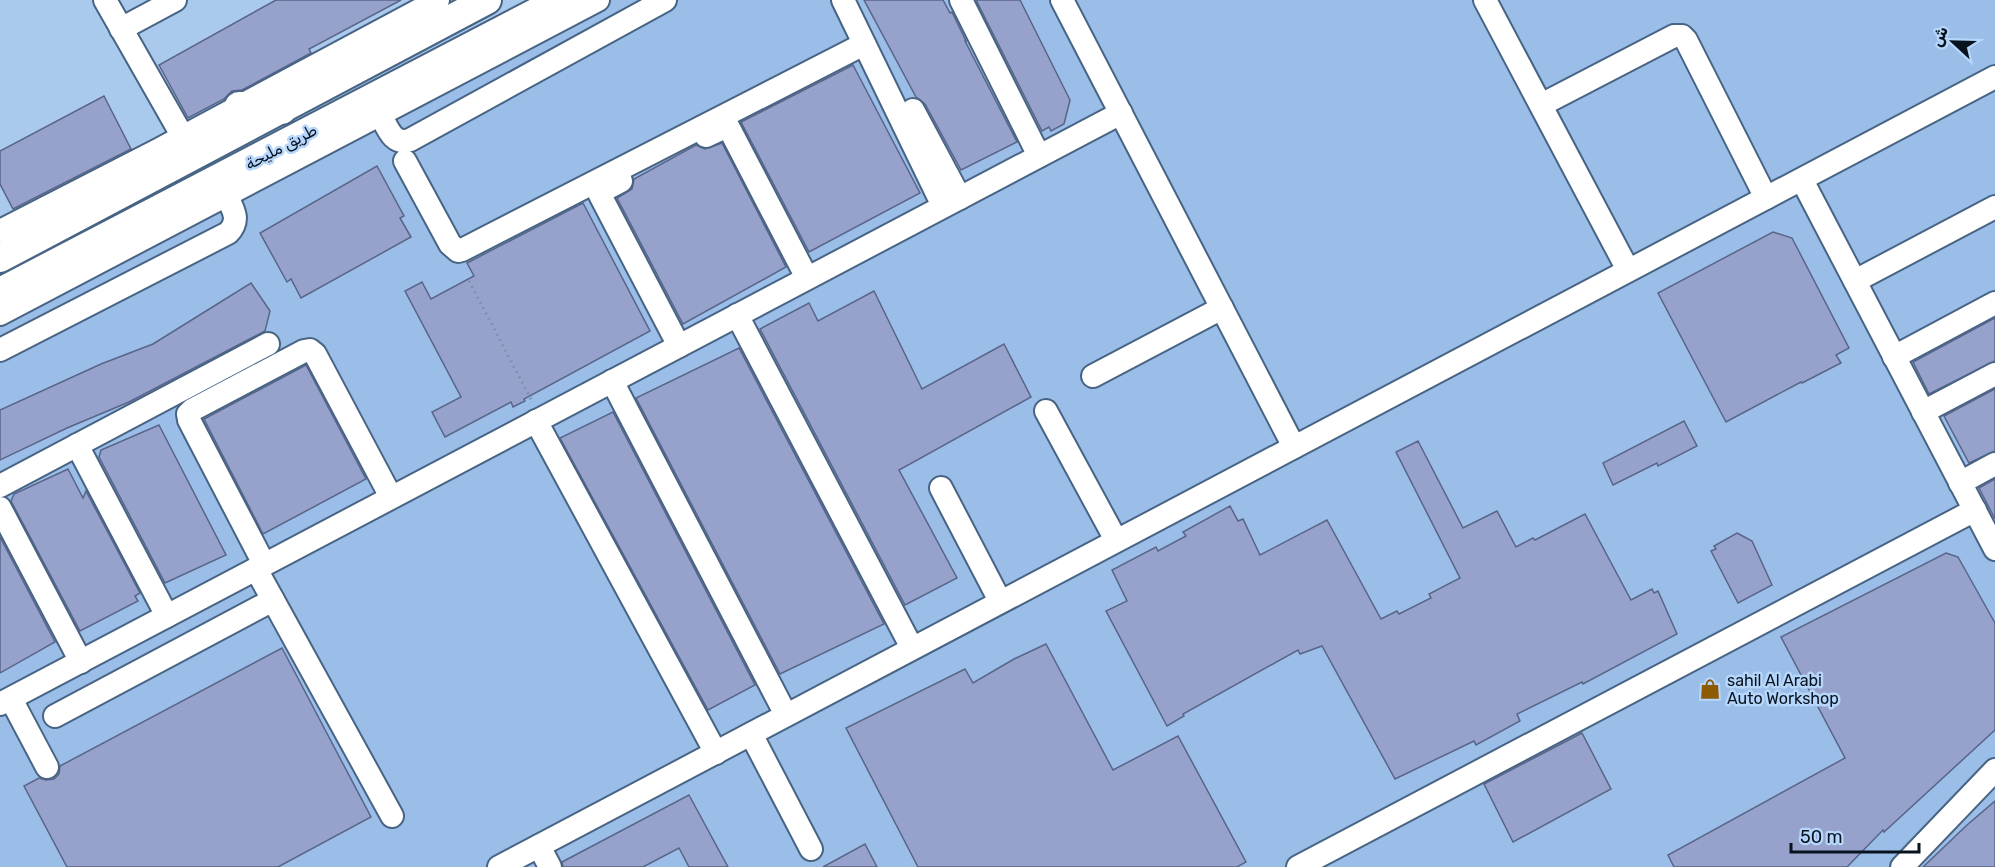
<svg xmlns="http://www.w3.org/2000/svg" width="1995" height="867" font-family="Rubik,Cairo,sans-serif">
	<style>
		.built { fill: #9abee8 }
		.building { fill: #96a2cb; stroke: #596489; stroke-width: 1.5 }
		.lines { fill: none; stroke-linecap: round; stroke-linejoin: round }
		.minor-casing { stroke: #486484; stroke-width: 26 }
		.major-casing { stroke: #486484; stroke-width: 32 }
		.path { stroke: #768fac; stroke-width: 3; stroke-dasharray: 1.5 4.5; stroke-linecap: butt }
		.minor { stroke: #fff; stroke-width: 22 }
		.major { stroke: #fff; stroke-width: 28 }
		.labels { text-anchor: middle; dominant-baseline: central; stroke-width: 5; stroke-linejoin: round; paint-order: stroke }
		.street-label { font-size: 16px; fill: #081320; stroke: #b6d6fb }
		.poi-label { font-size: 16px; fill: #081320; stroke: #b6d6fb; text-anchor: start }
	</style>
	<rect width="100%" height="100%" fill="#a9c9ed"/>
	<path class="built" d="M575,0H1995V867H0V308Z"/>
	<g class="building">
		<path d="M276,0H401L309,49L311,53L242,90L232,91L224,99L188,118L159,65Z"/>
		<path d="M864,0H943L950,13L952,12L966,41H965L1017,142L961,170L925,104L916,97Z"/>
		<path d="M976,0H1020L1070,100L1064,124L1051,131L1049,127L1042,131Z"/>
		<path d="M853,65L920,193L809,252L741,122Z"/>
		<path d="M104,96L131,149L13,209L0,184V151Z"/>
		<path d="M722,143L786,267L683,324L617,198L632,189L634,179L696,145L705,149Z"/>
		<path d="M377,166L404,216L400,218L411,237L301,298L291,279L287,282L260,233Z"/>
		<path d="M583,203L650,331L524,399L525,401L513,407L511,402L445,437L432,412L461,397L405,291L422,282L431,299L474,276L467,263Z"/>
		<path d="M1773,232L1792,238L1849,348L1836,355L1841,363L1802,383L1801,382L1726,422L1658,293Z"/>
		<path d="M251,283L270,311L265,331L129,402L67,428L0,460V410L101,364L153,344Z"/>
		<path d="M874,291L922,389L1004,344L1031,397L899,470L957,578L905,605L760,329L809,303L818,321Z"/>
		<path d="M1995,318V361L1929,394L1913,362Z"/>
		<path d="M739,348L884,624L780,674L636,398Z"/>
		<path d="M306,365L366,479L263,534L204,419Z"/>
		<path d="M1995,389V451L1969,463L1944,416Z"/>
		<path d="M613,412L755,685L708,710L560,438Z"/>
		<path d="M1684,421L1697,446L1658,466L1657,463L1613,485L1603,463Z"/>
		<path d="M159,425L226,555L165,583L99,457L101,450Z"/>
		<path d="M1418,441L1463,528L1497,511L1516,547L1533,538L1535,540L1585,514L1631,600L1652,589L1654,593L1658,591L1677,634L1583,684L1582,682L1517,714L1520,721L1476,745L1474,741L1395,779L1322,646L1300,654L1298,650L1183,714L1184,716L1167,726L1106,611L1127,601L1112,570L1156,547L1158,551L1186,536L1183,532L1230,506L1238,521L1243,519L1260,555L1327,520L1381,619L1397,611L1399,614L1431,598L1429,594L1460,578L1396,452Z"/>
		<path d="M68,469L83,498L86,491L140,593L135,596L138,601L80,631L11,501L14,494Z"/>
		<path d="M1995,479V519L1979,488Z"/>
		<path d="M1737,533L1752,541L1772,585L1738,603L1711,551L1716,549L1714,546Z"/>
		<path d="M0,537L55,642L0,673Z"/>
		<path d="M1946,553L1958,557L1995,623V730L1884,832L1883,830L1847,867H1674L1668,855L1845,758L1781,637Z"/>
		<path d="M1046,644L1113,770L1178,736L1246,862L1237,867H918L846,728L965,669L973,683L1014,659Z"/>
		<path d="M282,648L371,817L278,867H67L24,786L39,778L46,780L54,779L59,774L60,766Z"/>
		<path d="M1582,733L1611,789L1513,842L1484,784Z"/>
		<path d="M689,795L728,867H689L679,848L643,867H563L562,862Z"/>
		<path d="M1995,801V867H1923L1967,825Z"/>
		<path d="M865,844L877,867H823Z"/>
	</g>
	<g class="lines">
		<g class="minor-casing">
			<g id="minor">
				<path d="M105,0L183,137"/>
				<path d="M843,0L943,206"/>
				<path d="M961,0L1039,156"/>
				<path d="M1062,0L1294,447"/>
				<path d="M1485,0L1628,270"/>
				<path d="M121,29L175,0"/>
				<path d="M1541,105L1674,36H1682L1686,40L1766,198"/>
				<path d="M913,110L960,198"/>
				<path d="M380,114C387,126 392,146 410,140L665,0"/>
				<path d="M706,136L723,128H729L807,278"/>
				<path d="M405,161L450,244L458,251L462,250L864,44"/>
				<path d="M1802,180L1995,549"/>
				<path d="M621,181L602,191L600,195L679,346"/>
				<path d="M0,231L158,150L438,0"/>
				<path d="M1855,281L1995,207"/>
				<path d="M0,314L598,0"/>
				<path d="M737,315L912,648"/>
				<path d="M0,350L228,233C241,220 233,209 226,195"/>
				<path d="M1894,357L1995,303"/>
				<path d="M1093,376L1222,308"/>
				<path d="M612,381L786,715"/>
				<path d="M1046,411L1116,540"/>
				<path d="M1923,412L1995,374"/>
				<path d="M536,421L716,753"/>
				<path d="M77,445L167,616"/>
				<path d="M1960,483L1995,464"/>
				<path d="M0,486L268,344"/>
				<path d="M941,488L1000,601"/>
				<path d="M0,508L81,662"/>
				<path d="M264,564L189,420L188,414L192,410L304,351L310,350L315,354L391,497"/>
				<path d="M256,569L392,816"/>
				<path d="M11,699L47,767"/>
				<path d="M0,704L1121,113"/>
				<path d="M55,716L273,600"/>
				<path d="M751,734L811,849"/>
				<path d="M539,846L550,867"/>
				<path d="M499,867L1995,77"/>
				<path d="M1298,867L1975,510"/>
				<path d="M1902,867L1995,770"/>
			</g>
		</g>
		<g class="major-casing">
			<g id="major">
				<path d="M239,106L282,110"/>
				<path d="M0,258L487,0"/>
				<path d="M0,292L560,0"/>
			</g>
		</g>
		<path class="path" d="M469,281L532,401"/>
		<use href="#minor" class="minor"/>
		<use href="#major" class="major"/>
	</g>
	<defs>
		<g id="shop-bare" transform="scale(1.62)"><path d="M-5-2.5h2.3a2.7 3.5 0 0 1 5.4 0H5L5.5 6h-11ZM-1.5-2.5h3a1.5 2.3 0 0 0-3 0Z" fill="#8c5b04" stroke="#b6d6fb" stroke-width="2.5" paint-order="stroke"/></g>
	</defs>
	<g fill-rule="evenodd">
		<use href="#shop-bare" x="1710" y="689"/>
	</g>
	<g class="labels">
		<g class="street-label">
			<text transform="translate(281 147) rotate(-28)">طريق مليحة</text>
		</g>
		<g class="poi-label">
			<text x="1727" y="680">sahil Al Arabi<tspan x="1727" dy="18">Auto Workshop</tspan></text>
		</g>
	</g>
	<g transform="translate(1953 42) rotate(292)" stroke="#b6d6fb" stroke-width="4.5" paint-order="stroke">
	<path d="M0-4.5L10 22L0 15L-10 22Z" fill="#081320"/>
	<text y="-9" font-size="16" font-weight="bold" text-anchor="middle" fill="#081320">ش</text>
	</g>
	<path d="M1791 843v9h128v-9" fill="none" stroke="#081320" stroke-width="3"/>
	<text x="1800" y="843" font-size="18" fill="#081320" stroke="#b6d6fb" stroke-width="4.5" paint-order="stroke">50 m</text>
</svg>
